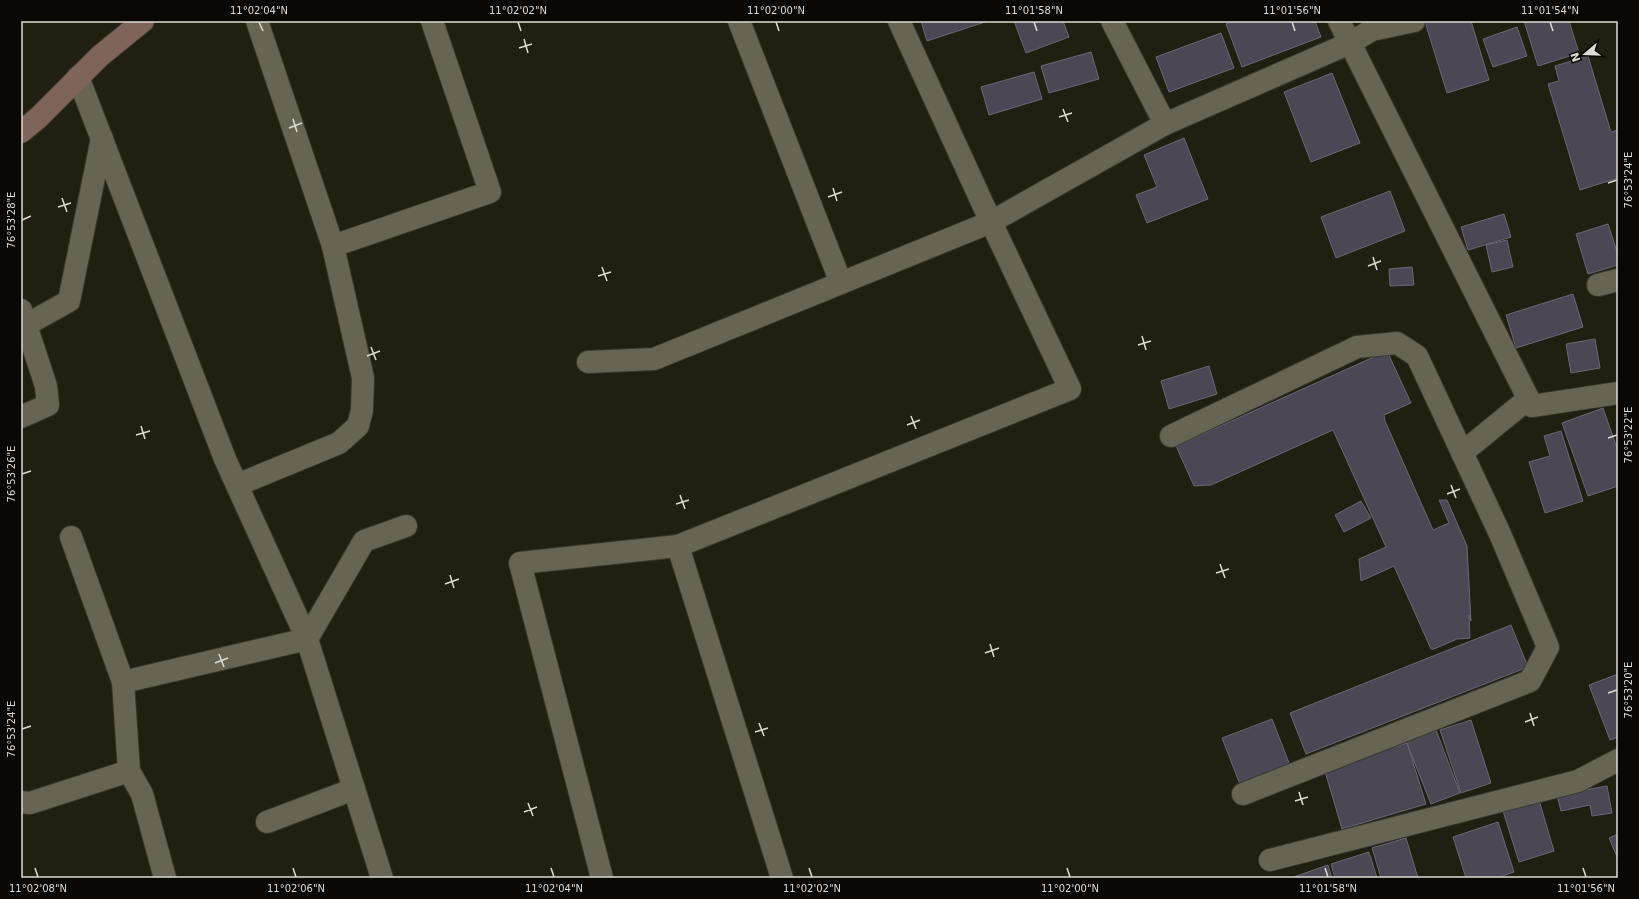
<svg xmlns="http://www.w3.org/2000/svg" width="1639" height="899" font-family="'DejaVu Sans',sans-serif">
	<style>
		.building { fill: #4c4754; stroke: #6d6775 }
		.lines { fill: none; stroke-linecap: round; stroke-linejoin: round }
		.minor-casing { stroke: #39372f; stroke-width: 24 }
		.secondary-casing { stroke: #39372f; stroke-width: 24 }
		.minor { stroke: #676355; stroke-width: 22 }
		.secondary { stroke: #7e645a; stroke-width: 22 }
		.ticks { fill: none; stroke: #dedcd4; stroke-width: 1.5 }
		.neatline { fill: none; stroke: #dedcd4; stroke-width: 1.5 }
		.ticks-label { font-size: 10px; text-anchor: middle; fill: #dedcd4 }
	</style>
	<rect width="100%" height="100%" fill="#211e12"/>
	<g class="building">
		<path d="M921,21H988L927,41Z"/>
		<path d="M1014,21H1063L1069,37L1026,53Z"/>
		<path d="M1234,21H1315L1321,37L1242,67L1226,24Z"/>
		<path d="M1429,21H1471L1489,80L1447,93L1425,22Z"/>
		<path d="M1524,21H1569L1579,53L1538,66Z"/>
		<path d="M1517,27L1527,56L1493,67L1483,39Z"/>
		<path d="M1221,33L1234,68L1169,92L1156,57Z"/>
		<path d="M1091,52L1099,79L1049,93L1041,66Z"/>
		<path d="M1588,56L1611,132L1618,130V178L1580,190L1548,84L1559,81L1555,66Z"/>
		<path d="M1034,72L1042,99L989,115L981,87Z"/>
		<path d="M1332,73L1360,143L1311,162L1284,92Z"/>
		<path d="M1184,138L1208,199L1147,223L1136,195L1157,187L1144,155Z"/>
		<path d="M1390,191L1405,231L1336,258L1321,217Z"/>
		<path d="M1504,214L1511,237L1468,250L1461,227Z"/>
		<path d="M1608,224L1618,255V265L1588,274L1576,234Z"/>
		<path d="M1507,240L1513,267L1492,272L1486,245Z"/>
		<path d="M1412,267L1414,285L1390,286L1389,269Z"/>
		<path d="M1573,294L1583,327L1516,348L1506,315Z"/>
		<path d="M1595,339L1600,368L1571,373L1566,344Z"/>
		<path d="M1387,351L1411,403L1384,415L1385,421L1433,530L1449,523L1439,500H1447L1467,546L1471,621L1469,615L1470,638L1457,639L1434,649H1431L1394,566L1361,581L1359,559L1386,547L1333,430L1211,485L1194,486L1176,446Z"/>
		<path d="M1209,366L1217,394L1169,409L1161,381Z"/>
		<path d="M1603,408L1618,451V486L1588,496L1562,423Z"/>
		<path d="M1561,431L1583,501L1545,513L1529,462L1550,456L1544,436Z"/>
		<path d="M1361,501L1371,518L1344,532L1335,515Z"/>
		<path d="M1511,625L1528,667L1306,754L1290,713Z"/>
		<path d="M1618,674V737L1610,740L1589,685Z"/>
		<path d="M1272,719L1291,768L1241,787L1222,738Z"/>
		<path d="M1471,720L1491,783L1461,793L1440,730Z"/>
		<path d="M1436,730L1460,793L1431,804L1406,741Z"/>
		<path d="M1407,743L1426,804L1342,829L1324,768Z"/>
		<path d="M1607,786L1612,813L1592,816L1590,805L1561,811L1557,795Z"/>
		<path d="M1539,800L1554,851L1519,862L1503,811Z"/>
		<path d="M1498,822L1514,872L1497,878H1466L1453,837Z"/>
		<path d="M1618,834V859L1609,838Z"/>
		<path d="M1406,838L1418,878H1381L1372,848Z"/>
		<path d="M1369,852L1377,878H1335L1331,864Z"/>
		<path d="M1328,865L1332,878H1291Z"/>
	</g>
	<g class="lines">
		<g class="minor-casing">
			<g id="minor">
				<path d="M739,21L841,283"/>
				<path d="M1112,21L1165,124"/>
				<path d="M1339,21L1532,406L1618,393"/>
				<path d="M78,77L225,459L307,639L382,878"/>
				<path d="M333,246L490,192L432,21"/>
				<path d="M1598,285L1618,280"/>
				<path d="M21,310L46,386L48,405L21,417"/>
				<path d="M26,325L69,301L102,138"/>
				<path d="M588,362L654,359L991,222L1165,124L1350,43L1372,30L1414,21"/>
				<path d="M1171,436L1357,347L1397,343L1417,356L1500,534L1548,647L1530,681L1243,794"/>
				<path d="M1462,453L1528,399"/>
				<path d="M237,485L339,443L358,426L362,410L363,378L333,246L257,21"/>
				<path d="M71,537L123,682L129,771L142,794L165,878"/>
				<path d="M123,682L307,639L364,541L406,526"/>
				<path d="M21,802L30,803L129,771"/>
				<path d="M267,822L354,789"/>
				<path d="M1270,860L1578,781L1618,760"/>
				<path d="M602,878L520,563L678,546"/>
				<path d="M782,878L678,546L1070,389L991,222L899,21"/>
			</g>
		</g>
		<g class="secondary-casing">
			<path id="secondary" d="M21,132L38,118L100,56L143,21"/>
		</g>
		<use href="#minor" class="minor"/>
		<use href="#secondary" class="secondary"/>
	</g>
	<path class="ticks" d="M259,22L263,31M518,22L521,31M776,22L779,31M1034,22L1037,31M1292,22L1295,31M1550,22L1553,31M524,39L528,53M519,48L532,44M1063,109L1068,122M1059,117L1072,113M293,119L297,132M289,128L302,123M1608,183L1617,180M833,188L837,201M828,197L842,192M62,198L67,212M58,207L71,203M22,220L31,216M1373,257L1377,270M1368,266L1381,261M602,267L607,281M598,276L611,272M1142,336L1146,350M1138,345L1151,341M371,347L376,360M367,356L380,351M911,416L916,429M907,425L920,420M141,426L145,439M136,435L150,431M1608,438L1617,435M22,474L31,471M1451,485L1456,498M1447,494L1460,489M680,495L685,509M676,504L689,500M1220,564L1225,578M1216,573L1229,569M450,575L454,588M445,584L459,579M990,644L994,657M985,653L999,648M219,654L224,667M215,663L228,658M1608,693L1617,690M1530,713L1534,726M1525,722L1538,717M759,723L764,736M22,729L31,726M755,732L768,728M1299,792L1303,805M1295,801L1308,797M528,803L533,816M524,812L537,807M35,868L38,877M293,868L296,877M551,868L554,877M809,868L812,877M1067,868L1070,877M1325,868L1328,877M1583,868L1586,877"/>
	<rect width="1639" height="899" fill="none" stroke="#0a0804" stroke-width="44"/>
	<g transform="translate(1585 54) rotate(251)" stroke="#0a0804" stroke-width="3" paint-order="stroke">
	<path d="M0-3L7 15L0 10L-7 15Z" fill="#dedcd4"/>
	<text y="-6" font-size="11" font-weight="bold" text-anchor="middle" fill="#dedcd4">N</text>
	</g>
	<rect x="22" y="22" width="1595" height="855" class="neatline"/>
	<g class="ticks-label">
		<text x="259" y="14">11°02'04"N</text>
		<text x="518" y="14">11°02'02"N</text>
		<text x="776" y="14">11°02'00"N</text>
		<text x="1034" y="14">11°01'58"N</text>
		<text x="1292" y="14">11°01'56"N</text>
		<text x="1550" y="14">11°01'54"N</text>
		<text transform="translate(1628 180) rotate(-90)" y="4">76°53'24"E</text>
		<text transform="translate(11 220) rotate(-90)" y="4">76°53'28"E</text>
		<text transform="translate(1628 435) rotate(-90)" y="4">76°53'22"E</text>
		<text transform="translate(11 474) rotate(-90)" y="4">76°53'26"E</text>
		<text transform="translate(1628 690) rotate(-90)" y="4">76°53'20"E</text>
		<text transform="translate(11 729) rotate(-90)" y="4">76°53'24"E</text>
		<text x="38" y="892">11°02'08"N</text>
		<text x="296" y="892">11°02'06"N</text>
		<text x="554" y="892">11°02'04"N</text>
		<text x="812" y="892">11°02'02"N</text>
		<text x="1070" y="892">11°02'00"N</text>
		<text x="1328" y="892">11°01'58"N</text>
		<text x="1586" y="892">11°01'56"N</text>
	</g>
</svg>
